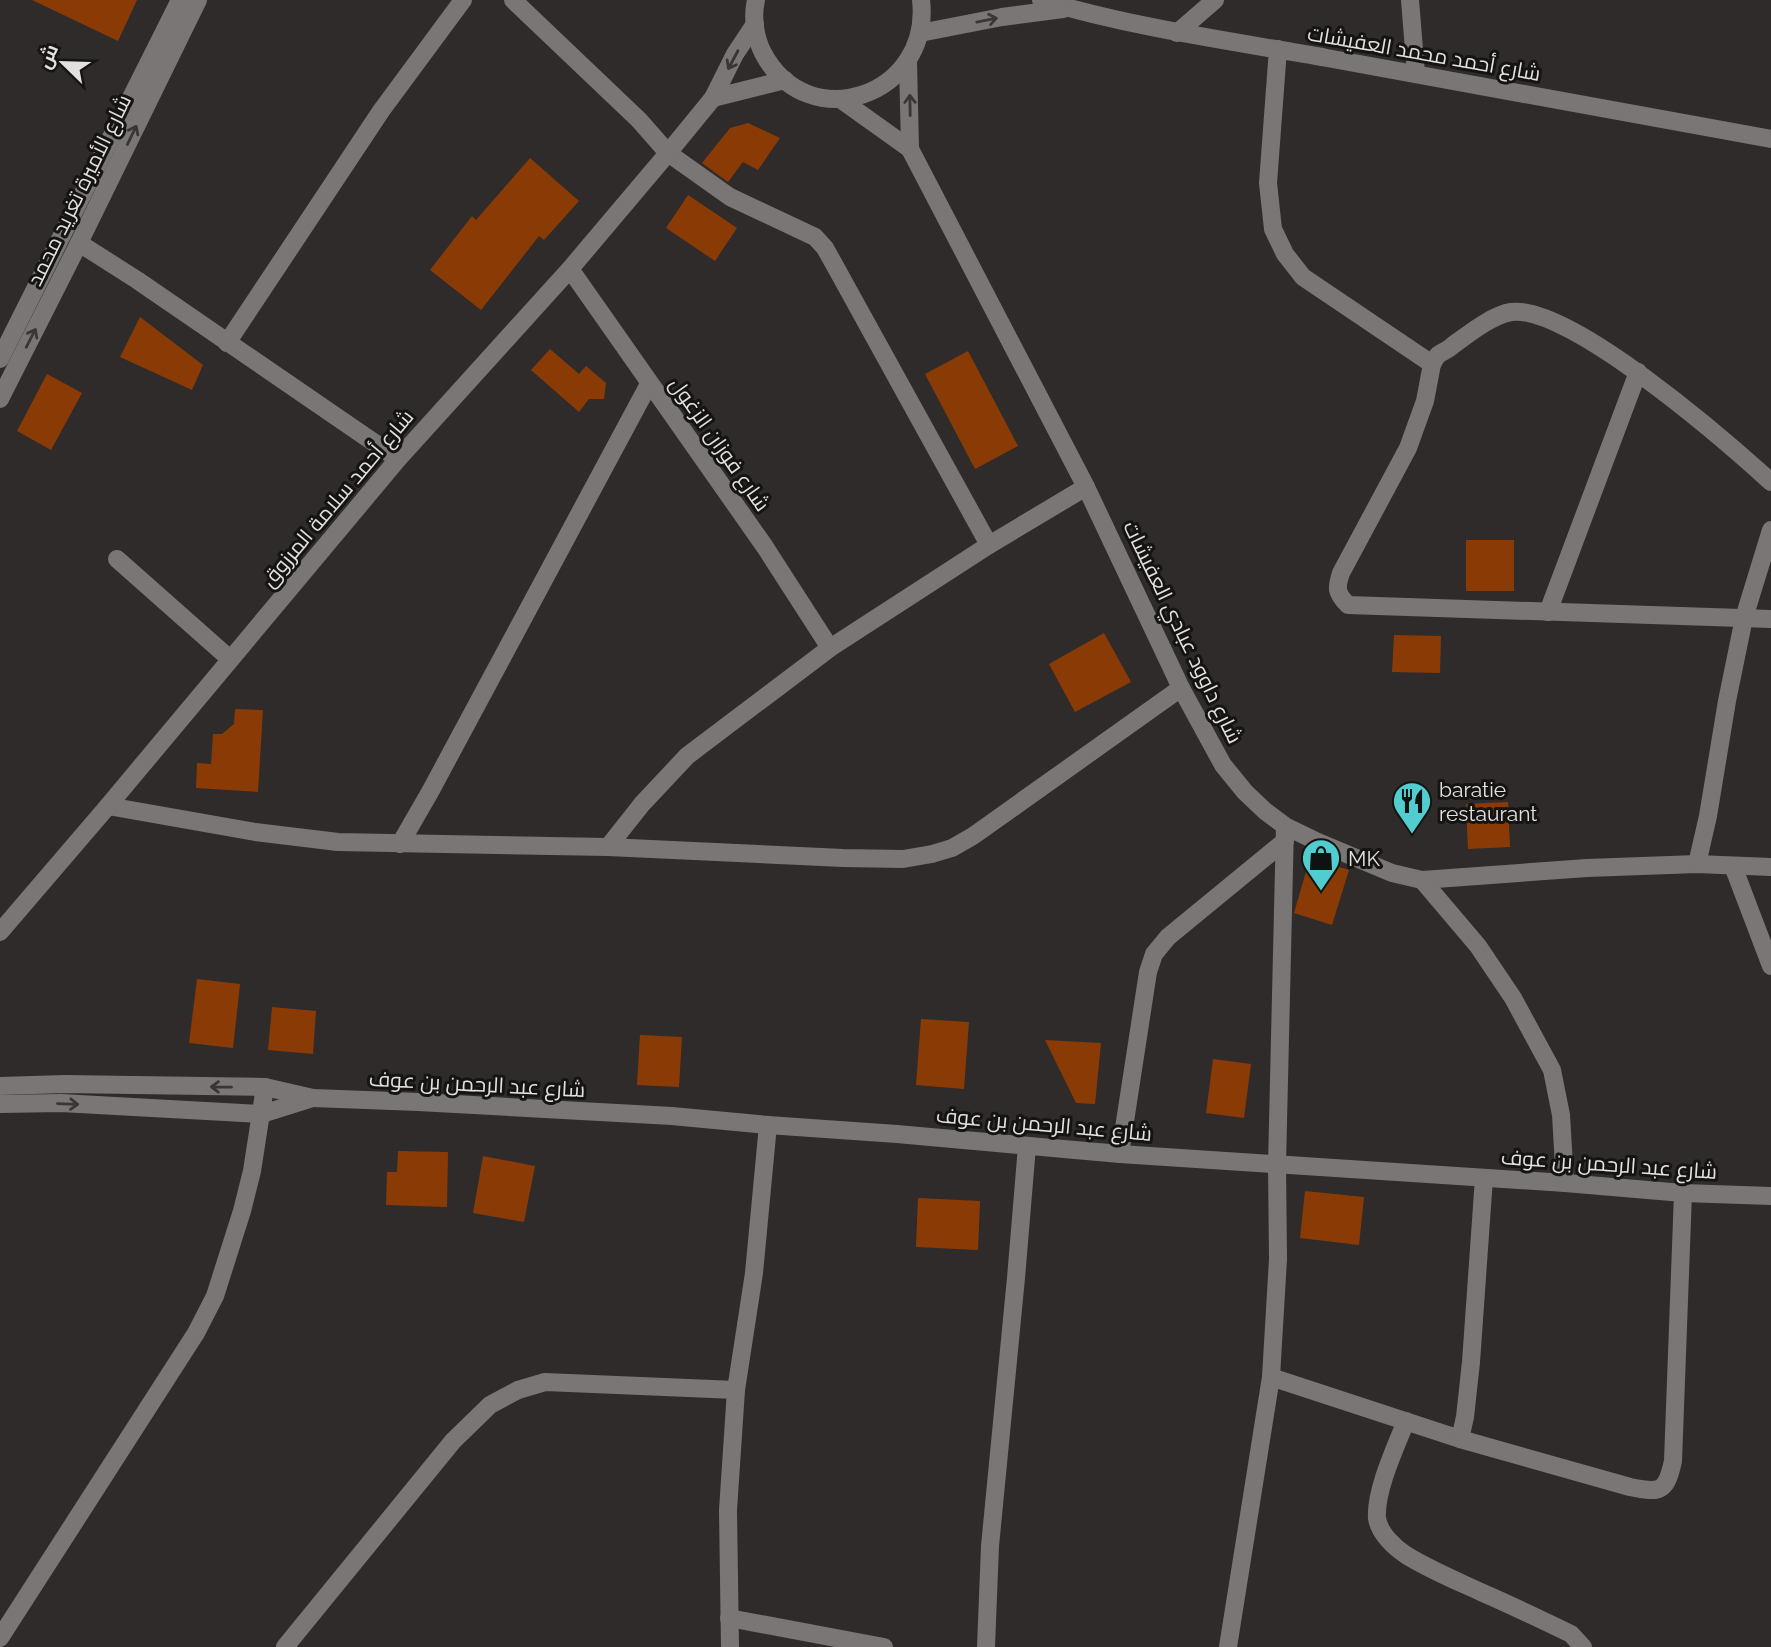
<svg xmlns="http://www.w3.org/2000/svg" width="1771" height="1647" font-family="Raleway,Cairo,sans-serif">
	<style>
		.building { fill: #8a3b05 }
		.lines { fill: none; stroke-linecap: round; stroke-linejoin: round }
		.minor { stroke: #797675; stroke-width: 18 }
		.oneway { stroke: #393635 }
		.labels { text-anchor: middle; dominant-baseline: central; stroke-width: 6; stroke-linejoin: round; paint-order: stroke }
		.street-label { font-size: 21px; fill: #e3e1e0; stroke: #161413 }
		.poi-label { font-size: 21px; fill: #e3e1e0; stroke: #161413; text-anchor: start }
	</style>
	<rect width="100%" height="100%" fill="#2f2b2a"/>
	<g class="building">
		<path d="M32,0H137L118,41Z"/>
		<path d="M748,123L780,138L758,170L743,162L728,182L702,163L730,128Z"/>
		<path d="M530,158L579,201L544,240L539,236L481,310L430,270L472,216L476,220Z"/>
		<path d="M688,195L737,228L715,261L666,228Z"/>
		<path d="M140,317L203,365L192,390L120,357Z"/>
		<path d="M550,349L579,374L586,366L606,383L604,399H589L579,412L531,370Z"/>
		<path d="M968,351L1018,446L975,469L925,374Z"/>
		<path d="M47,374L82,393L51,450L17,431Z"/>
		<rect x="1466" y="540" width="48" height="51"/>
		<path d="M1104,633L1131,682L1075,712L1049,664Z"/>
		<path d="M1394,635L1441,636L1440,673L1392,672Z"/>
		<path d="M235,709L263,710L258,792L196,788L197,763L211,764L213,734H222L234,724Z"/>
		<path d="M1508,802L1510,847L1468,849L1466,804Z"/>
		<path d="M1310,858L1349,870L1332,925L1294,913Z"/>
		<path d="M197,979L240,984L233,1048L189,1043Z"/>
		<path d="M272,1007L316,1011L313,1054L268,1050Z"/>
		<path d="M921,1019L969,1022L964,1089L916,1085Z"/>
		<path d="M640,1035L682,1037L679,1087L637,1085Z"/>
		<path d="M1045,1040L1101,1043L1095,1104L1076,1103Z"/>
		<path d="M1213,1059L1251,1064L1244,1118L1206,1113Z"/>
		<path d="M398,1151L448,1152L447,1207L386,1205L387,1172H397Z"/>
		<path d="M483,1156L535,1166L524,1222L473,1213Z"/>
		<path d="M1305,1191L1364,1197L1359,1245L1300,1238Z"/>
		<path d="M918,1198L980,1201L978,1250L916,1247Z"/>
	</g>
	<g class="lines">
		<g class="minor">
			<path d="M513,0L639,120L668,153L730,197L815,237L825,248L840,275L989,545"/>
			<path d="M756,0C752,17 755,37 763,53C808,138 932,96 921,0"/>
			<path d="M1041,0C1135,28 1231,41 1327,58C1475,85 1623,112 1771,139"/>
			<path d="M1410,0L1416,74"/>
			<path d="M920,33L1002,17L1063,9"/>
			<path d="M1177,33L1215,0"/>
			<path d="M1278,49L1268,183L1273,229L1285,254L1303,277L1432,364C1434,361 1436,357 1438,355C1442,352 1448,350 1452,346C1467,335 1492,315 1511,312C1569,304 1727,442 1771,482"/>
			<path d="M908,61L910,149"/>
			<path d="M713,98L785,80"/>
			<path d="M840,99L910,149L1086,487L1181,688L1223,765L1245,792L1265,811L1285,826L1318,842L1392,873L1422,880L1587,868L1697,864L1771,867"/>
			<path d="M79,243L137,280L398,459"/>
			<path d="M570,269L765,547L830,648"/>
			<path d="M227,343L381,111L463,0"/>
			<path d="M0,359L180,0"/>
			<path d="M1432,364L1425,401L1408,448L1341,573C1336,588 1336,593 1348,605L1771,619"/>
			<path d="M0,399L79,243L198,0"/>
			<path d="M117,559L230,659"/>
			<path d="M1548,612L1638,372"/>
			<path d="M108,806L255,832L338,842L608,847L843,858L903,859L932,854L952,848L973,836L1181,688"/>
			<path d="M400,844L430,792L649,384"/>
			<path d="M608,847L642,804L687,756L830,648L989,545L1086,487"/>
			<path d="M1697,864L1708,816L1727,701L1744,618L1771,530"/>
			<path d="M1733,866L1771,966"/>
			<path d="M1422,880L1478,946L1513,998L1552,1070L1561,1115L1565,1183"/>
			<path d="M0,932L108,806L398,459L570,269L668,153L713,98L735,54L755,24"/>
			<path d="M0,1086L65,1084L265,1087L313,1098L418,1102L672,1116L768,1125L897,1134L1120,1154L1565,1183L1683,1193L1771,1196"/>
			<path d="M0,1104L61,1103L262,1114L313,1098"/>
			<path d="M1120,1154L1148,972L1154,954L1168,937L1285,841"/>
			<path d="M1271,1377L1460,1439L1465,1417L1471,1362L1484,1178"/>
			<path d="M1406,1421C1396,1446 1375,1491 1377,1518C1379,1533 1394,1547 1406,1555C1430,1570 1457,1581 1483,1593C1513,1606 1542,1620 1571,1634L1583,1647"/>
			<path d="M1460,1439L1630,1487C1660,1493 1666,1493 1673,1461L1683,1193"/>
			<path d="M729,1618L884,1647"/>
			<path d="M0,1638L196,1333L215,1296L242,1211L252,1171L265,1087"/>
			<path d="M285,1647L453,1441L490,1405L518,1390L545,1382L736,1390"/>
			<path d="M730,1647L728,1510L736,1390L754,1273L768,1125"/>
			<path d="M986,1647L990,1546L1016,1278L1027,1146"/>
			<path d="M1228,1647L1271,1377L1278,1259L1277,1165L1285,826"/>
		</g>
	</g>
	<defs><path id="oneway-shaft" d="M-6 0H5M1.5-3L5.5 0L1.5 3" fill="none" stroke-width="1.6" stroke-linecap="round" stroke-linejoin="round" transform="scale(1.75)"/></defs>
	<g class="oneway">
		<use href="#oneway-shaft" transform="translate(987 20) rotate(-11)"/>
		<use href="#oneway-shaft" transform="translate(733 60) rotate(118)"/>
		<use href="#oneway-shaft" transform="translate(910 105) rotate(-91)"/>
		<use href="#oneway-shaft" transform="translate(132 135) rotate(-64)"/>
		<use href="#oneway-shaft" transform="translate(31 338) rotate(-63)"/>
		<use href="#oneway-shaft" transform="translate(221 1087) rotate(-179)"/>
		<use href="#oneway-shaft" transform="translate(68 1104) rotate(2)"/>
	</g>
	<defs>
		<g id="restaurant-pin" transform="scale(2.0125)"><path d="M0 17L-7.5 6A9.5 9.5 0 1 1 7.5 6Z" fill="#52cdcf" stroke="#161413"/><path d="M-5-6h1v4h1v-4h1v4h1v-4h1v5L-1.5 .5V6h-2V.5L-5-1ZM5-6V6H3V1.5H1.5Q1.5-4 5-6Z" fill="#111"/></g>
		<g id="shop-pin" transform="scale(2.0125)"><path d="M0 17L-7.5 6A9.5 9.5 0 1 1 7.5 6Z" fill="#52cdcf" stroke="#161413"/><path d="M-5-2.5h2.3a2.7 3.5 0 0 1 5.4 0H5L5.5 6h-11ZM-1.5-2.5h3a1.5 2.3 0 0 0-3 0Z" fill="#111"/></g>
	</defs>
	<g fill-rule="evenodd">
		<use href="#restaurant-pin" x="1412" y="801"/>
		<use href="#shop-pin" x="1321" y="858"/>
	</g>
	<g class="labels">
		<g class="street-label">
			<text transform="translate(1424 53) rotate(10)">شارع أحمد محمد العفيشات</text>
			<text transform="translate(79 190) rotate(-64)">شارع الأميرة تغريد محمد</text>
			<text transform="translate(720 444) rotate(55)">شارع فوزان الزغول</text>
			<text transform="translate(337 498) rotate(-50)">شارع أحمد سلامة المرزوق</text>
			<text transform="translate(1183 632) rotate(64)">شارع داوود عبادي العفيشات</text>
			<text transform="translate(477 1084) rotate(3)">شارع عبد الرحمن بن عوف</text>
			<text transform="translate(1044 1124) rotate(5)">شارع عبد الرحمن بن عوف</text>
			<text transform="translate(1609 1164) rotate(4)">شارع عبد الرحمن بن عوف</text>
		</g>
		<g class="poi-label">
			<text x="1439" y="789">baratie<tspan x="1439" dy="24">restaurant</tspan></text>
			<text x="1348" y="858">MK</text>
		</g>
	</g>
	<g transform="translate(63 63) rotate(293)" stroke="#161413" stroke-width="5" paint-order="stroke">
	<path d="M0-5L12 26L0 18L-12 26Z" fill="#e3e1e0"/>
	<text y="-10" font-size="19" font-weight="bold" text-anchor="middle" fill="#e3e1e0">ش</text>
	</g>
</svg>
